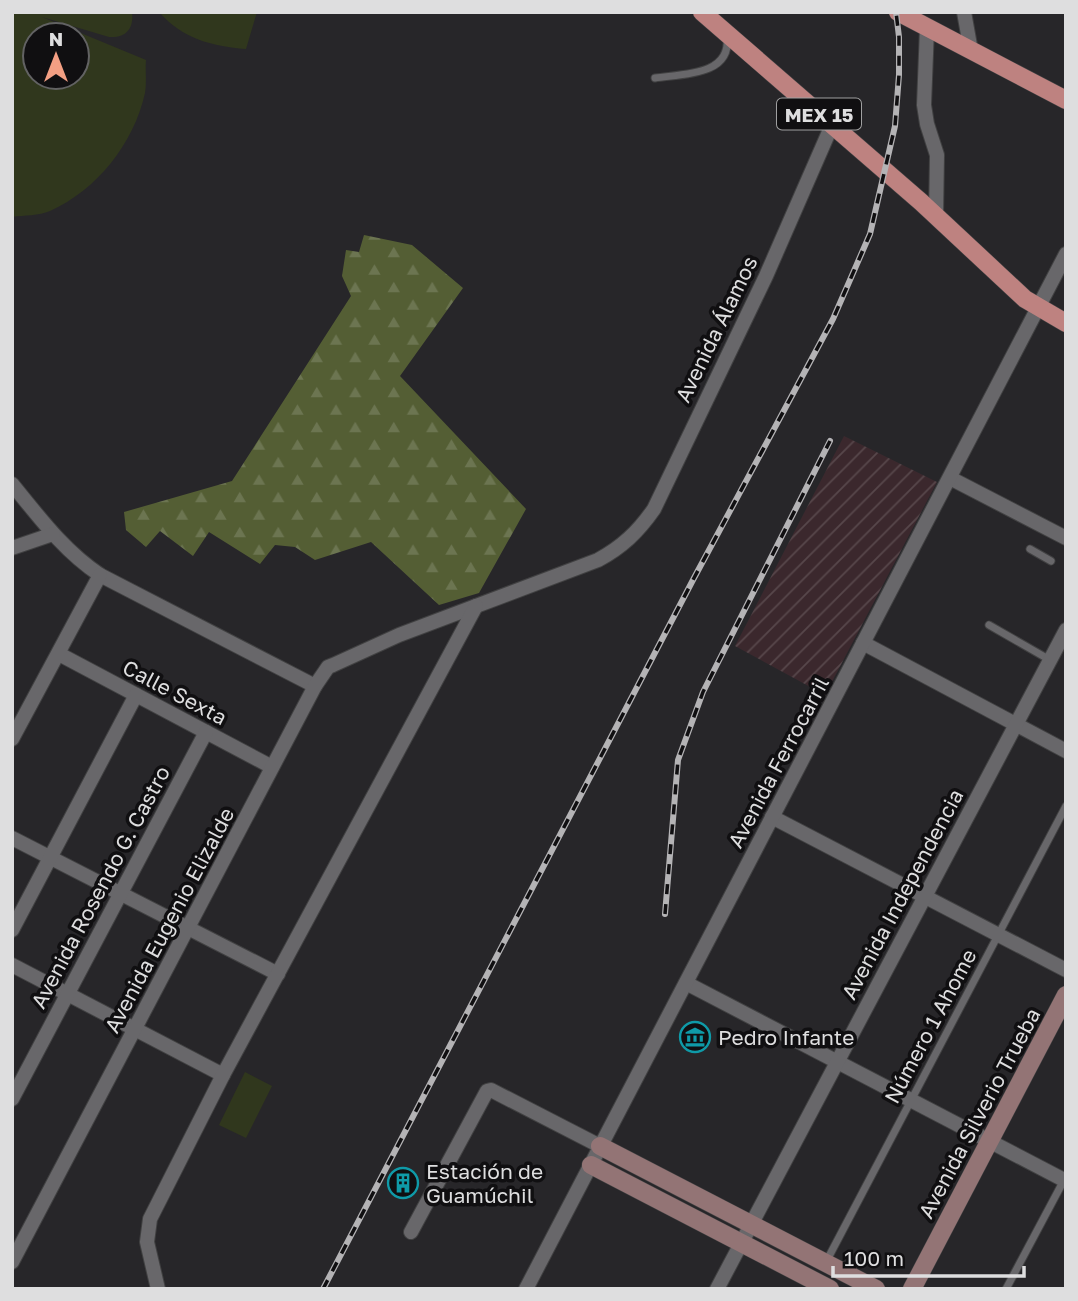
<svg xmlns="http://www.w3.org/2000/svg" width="1078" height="1301" font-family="'Golos Text',sans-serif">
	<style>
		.industrial { fill: url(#industrial-furrows) }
		.grass { fill: #30371d; fill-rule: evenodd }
		.forest { fill: url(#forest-firs) }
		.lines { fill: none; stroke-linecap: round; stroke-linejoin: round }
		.lane-casing { stroke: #414142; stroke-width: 9 }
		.street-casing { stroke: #414142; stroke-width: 16 }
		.secondary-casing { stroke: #414142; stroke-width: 19 }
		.primary-casing { stroke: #414142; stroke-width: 19 }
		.lane { stroke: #68676a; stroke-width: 7 }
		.street { stroke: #68676a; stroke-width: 14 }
		.secondary { stroke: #937475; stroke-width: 18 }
		.primary { stroke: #be8280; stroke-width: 18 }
		.rail-casing { stroke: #b4b3b5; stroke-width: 6 }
		.rail { stroke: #100f11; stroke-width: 3.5; stroke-dasharray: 10; stroke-linecap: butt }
		.labels { text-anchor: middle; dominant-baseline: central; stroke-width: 7; stroke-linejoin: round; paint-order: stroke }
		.shield { fill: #100f11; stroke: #a0a0a1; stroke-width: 2 }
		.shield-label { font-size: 19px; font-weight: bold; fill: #dededf }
		.street-label { font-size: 21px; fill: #dededf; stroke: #100f11 }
		.poi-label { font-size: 21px; fill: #dededf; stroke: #100f11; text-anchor: start }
	</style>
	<defs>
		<pattern id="industrial-furrows" width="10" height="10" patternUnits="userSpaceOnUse" patternTransform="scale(1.75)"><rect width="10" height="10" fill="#3b282d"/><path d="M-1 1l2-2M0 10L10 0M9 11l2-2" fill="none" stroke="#57474b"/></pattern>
		<pattern id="forest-firs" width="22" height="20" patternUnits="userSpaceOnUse" patternTransform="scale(1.75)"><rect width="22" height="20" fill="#545e34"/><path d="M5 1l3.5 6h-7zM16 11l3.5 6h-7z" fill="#6c7551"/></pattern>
	</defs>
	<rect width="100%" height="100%" fill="#272629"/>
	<path class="industrial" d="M844,436L937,482L825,695L735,646Z"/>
	<g class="grass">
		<path d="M12,12H132C134,29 126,38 109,37L42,17L146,60C145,70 147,82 145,93C134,143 97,190 50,211C39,216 24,215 12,217ZM35,35H77V77H35Z"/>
		<path d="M159,12H257L246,49C211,46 183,39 159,12Z"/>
		<path d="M245,1072L272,1086L246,1138L219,1125Z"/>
	</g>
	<path class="forest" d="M364,235L412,245L463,288L400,376L526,509L479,593L439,605L371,542L315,560L295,547L275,545L260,564L209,532L193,556L160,531L146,547L126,530L124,512L232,481L351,296L342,276L346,250L359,252Z"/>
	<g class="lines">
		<g class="lane-casing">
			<g id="lane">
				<path d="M655,78C681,74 731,76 727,38"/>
				<path d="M1030,549L1051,561"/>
				<path d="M989,625L1050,660"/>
				<path d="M826,1262L1066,806"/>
				<path d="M1006,1289L1064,1180"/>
			</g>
		</g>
		<g class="street-casing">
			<g id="street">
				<path d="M964,12L971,51"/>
				<path d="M927,28L924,105L927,124L937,155L936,216"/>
				<path d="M950,478L1066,538"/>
				<path d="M12,484C39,517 64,551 100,575L315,686"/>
				<path d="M12,548L53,534"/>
				<path d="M863,643L1066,751"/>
				<path d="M59,654L272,767"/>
				<path d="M12,739L100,575"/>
				<path d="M772,817L1066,970"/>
				<path d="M12,838L278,974"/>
				<path d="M12,930L136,695"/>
				<path d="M12,965L223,1075"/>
				<path d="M686,983L1066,1181"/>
				<path d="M12,1099L206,732"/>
				<path d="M411,1232L487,1091L491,1090L600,1146"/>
				<path d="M12,1262L315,686L328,667L333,665L399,635L598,560C622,547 638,532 654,509L766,276L832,125"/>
				<path d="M158,1289L147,1242L150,1219L223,1075L476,606"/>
				<path d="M526,1289L1066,254"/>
				<path d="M717,1289L1066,630"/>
			</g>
		</g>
		<g class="secondary-casing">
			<g id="secondary">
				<path d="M600,1146L876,1289"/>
				<path d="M591,1165L830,1289"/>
				<path d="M912,1289L1066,995"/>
			</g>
		</g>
		<g class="primary-casing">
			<g id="primary">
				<path d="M702,12L921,202L1025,299L1066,323"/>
				<path d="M898,12L1066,100"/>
			</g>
		</g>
		<use href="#lane" class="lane"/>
		<use href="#street" class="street"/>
		<use href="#secondary" class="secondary"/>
		<use href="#primary" class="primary"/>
		<g class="rail-casing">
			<g id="rail">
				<path d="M665,914L678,760L703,692L830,441"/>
				<path d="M323,1289L694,578L833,319L870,234L895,126L899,75V37L896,12"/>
			</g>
		</g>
		<use href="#rail" class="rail"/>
	</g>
	<defs>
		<g id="museum-ring" transform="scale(1.575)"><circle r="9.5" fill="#100f11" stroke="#0f9aa8" stroke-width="1.5"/><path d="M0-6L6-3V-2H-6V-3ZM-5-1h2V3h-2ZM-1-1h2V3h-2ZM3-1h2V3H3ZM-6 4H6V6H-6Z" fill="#0f9aa8"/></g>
		<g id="building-ring" transform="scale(1.575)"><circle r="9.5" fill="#100f11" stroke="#0f9aa8" stroke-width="1.5"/><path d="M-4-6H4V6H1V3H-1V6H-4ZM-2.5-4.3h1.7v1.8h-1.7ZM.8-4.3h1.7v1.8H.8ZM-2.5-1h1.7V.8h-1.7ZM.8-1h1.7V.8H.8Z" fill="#0f9aa8"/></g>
	</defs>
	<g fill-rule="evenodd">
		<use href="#museum-ring" x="695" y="1037"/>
		<use href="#building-ring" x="403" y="1183"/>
	</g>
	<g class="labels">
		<rect class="shield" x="777" y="98.5" width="84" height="31" rx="5"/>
		<g class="shield-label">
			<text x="819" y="114">MEX 15</text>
		</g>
		<g class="street-label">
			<text transform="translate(716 329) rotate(-64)">Avenida Álamos</text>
			<text transform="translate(175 692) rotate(28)">Calle Sexta</text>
			<text transform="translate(778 762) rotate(-62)">Avenida Ferrocarril</text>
			<text transform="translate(100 887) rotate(-62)">Avenida Rosendo G. Castro</text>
			<text transform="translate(902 894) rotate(-62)">Avenida Independencia</text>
			<text transform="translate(169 920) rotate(-62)">Avenida Eugenio Elizalde</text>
			<text transform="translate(930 1026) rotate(-62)">Número 1 Ahome</text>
			<text transform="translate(979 1113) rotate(-62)">Avenida Silverio Trueba</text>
		</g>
		<g class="poi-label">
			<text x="718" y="1037">Pedro Infante</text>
			<text x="426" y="1171">Estación de<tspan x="426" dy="24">Guamúchil</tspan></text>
		</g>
	</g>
	<rect width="1078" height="1301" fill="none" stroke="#dededf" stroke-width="28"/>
	<g transform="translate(56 56)"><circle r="33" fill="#100f11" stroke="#626263" stroke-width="2"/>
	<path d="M0-5L12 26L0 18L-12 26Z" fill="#f39f83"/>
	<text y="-10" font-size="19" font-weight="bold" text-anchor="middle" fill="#dededf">N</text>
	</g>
	<path d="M833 1266v10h191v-10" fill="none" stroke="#dededf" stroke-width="3.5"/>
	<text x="844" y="1266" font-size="21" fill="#dededf" stroke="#100f11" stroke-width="5" paint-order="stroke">100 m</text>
</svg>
